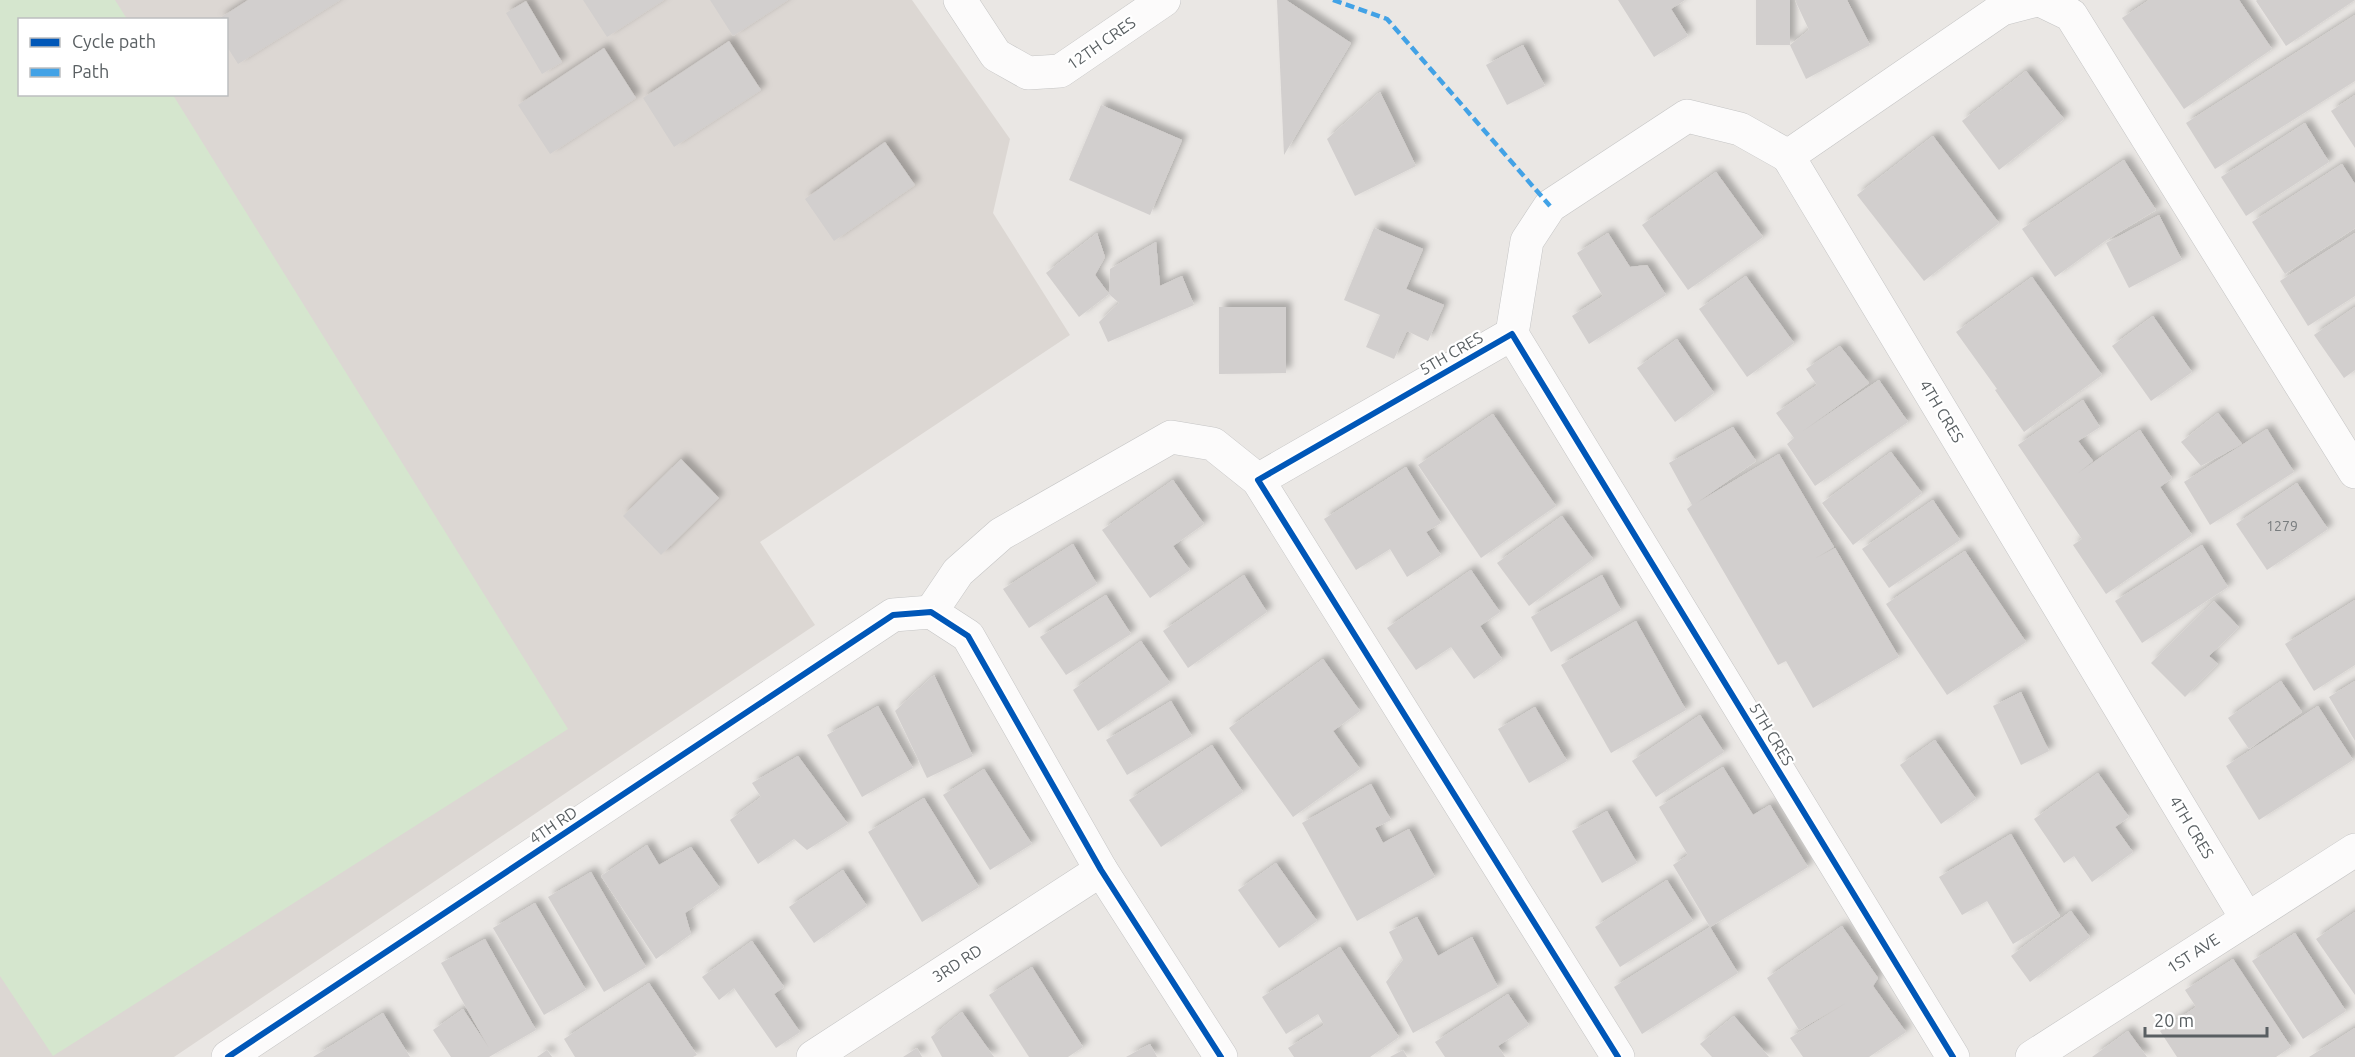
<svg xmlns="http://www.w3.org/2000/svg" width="2355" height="1057" font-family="Ubuntu,sans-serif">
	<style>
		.education { fill: #dcd7d3; fill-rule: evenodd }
		.green { fill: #d5e6ce }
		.building { fill: #d2cfce; filter: url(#shadow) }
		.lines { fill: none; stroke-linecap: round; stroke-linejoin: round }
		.street-casing { stroke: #c5c5c5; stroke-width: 34 }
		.street { stroke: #fcfbfb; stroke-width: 33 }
		.quiet { stroke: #42a2e6; stroke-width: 4.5; stroke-dasharray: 9 4.5; stroke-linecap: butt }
		.cycleway-casing { stroke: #fff; stroke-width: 10 }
		.cycleway { stroke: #0057b8; stroke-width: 6 }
		.labels { text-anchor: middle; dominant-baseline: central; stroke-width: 4.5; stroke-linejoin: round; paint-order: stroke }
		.number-label { font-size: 14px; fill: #787c7e }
		.street-label { font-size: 16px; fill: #595f62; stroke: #fff }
	</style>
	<defs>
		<filter id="shadow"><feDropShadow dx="5.5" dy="-5.5" stdDeviation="3" flood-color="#0004"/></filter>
	</defs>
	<rect width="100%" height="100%" fill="#eae7e4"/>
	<path class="education" d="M0,0H912L1010,139L993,213L1070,335L760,542L815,625L174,1057H0ZM20,20H226V94H20Z"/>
	<path class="green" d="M0,0H115L127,19L20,20V94L173,95L568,729L53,1056L0,976Z"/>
	<g class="building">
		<path d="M248,0H340L238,64L226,45V20H217Z"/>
		<path d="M583,0H664L607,37Z"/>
		<path d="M710,0H788L733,36Z"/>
		<path d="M1277,0H1286L1351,43L1284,155Z"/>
		<path d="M1618,0H1685L1671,9L1688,36L1654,57Z"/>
		<path d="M1756,0H1790V45L1809,30L1795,0H1847L1870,45L1806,79L1790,45H1756Z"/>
		<path d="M2149,0H2239L2272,49L2184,109L2122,18Z"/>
		<path d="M2257,0H2355L2286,46L2256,1Z"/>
		<path d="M526,1L562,62L542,74L506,13Z"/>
		<path d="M2355,15V81L2215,169L2186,123Z"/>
		<path d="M729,41L761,90L674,147L643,98Z"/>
		<path d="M1523,45L1545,86L1507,105L1486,65Z"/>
		<path d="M604,48L636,98L550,154L518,105Z"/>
		<path d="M2026,71L2064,119L1999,170L1962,121Z"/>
		<path d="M1380,92L1416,166L1355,196L1327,139Z"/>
		<path d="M2355,95V148L2331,111Z"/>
		<path d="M1101,105L1182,140L1150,215L1069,180Z"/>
		<path d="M2305,123L2329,162L2246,216L2221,177Z"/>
		<path d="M1933,136L1999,223L1924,281L1857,195Z"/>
		<path d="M885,142L915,185L834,241L805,199Z"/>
		<path d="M2124,160L2156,210L2105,241L2055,277L2022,229Z"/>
		<path d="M2342,164L2355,184V228L2285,274L2252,222Z"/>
		<path d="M1716,172L1763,237L1688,290L1642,225Z"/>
		<path d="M2159,215L2182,260L2129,288L2106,243Z"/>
		<path d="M1374,228L1423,249L1406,289L1444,305L1428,341L1407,331L1394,359L1366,347L1380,315L1344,300Z"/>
		<path d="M1097,233L1105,257L1095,275L1109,294L1079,317L1046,273Z"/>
		<path d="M1608,233L1630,267L1647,265L1666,295L1589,344L1572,316L1603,296L1577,253Z"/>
		<path d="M2355,233V296L2308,326L2280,281Z"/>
		<path d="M1156,242L1160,286L1182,276L1194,305L1108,342L1099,322L1119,303L1109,294L1110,269Z"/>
		<path d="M1746,276L1794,343L1747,377L1699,309Z"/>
		<path d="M2032,277L2102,375L2024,432L1995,390L1997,389L1956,332Z"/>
		<path d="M1219,307H1286V373L1219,374Z"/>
		<path d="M2355,307V370L2344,378L2314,335Z"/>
		<path d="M2153,316L2192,372L2151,401L2112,346Z"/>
		<path d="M1677,339L1714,393L1675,422L1637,368Z"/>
		<path d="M1840,346L1869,383L1803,431L1879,380L1908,422L1815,486L1787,444L1794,438L1776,413L1817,385L1806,369Z"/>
		<path d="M2083,400L2100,427L2078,441L2093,461L2078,473L2140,430L2172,478L2160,487L2192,535L2106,594L2073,545L2082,539L2018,445Z"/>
		<path d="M2218,413L2242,444L2201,466L2181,442Z"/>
		<path d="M1493,414L1556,506L1481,558L1418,465Z"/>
		<path d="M1733,427L1756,461L1695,504L1779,454L1834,547L1816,558L1835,548L1899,657L1813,708L1786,661L1778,665L1742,603L1687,509L1692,505L1669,463Z"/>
		<path d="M2267,429L2294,472L2210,525L2184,482Z"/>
		<path d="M1891,452L1922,493L1853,545L1822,503Z"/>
		<path d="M681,459L719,498L661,555L623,516Z"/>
		<path d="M1406,467L1441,523L1426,532L1441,555L1407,577L1390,549L1356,570L1324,519Z"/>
		<path d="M1173,480L1204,524L1173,546L1190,570L1150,598L1102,530Z"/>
		<path d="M2297,483L2328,529L2267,570L2236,524Z"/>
		<path d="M1933,500L1960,540L1889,588L1862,549Z"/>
		<path d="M1562,516L1593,559L1529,606L1497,563Z"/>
		<path d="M1073,544L1097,584L1029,628L1003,589Z"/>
		<path d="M2202,545L2228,587L2142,643L2115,601Z"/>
		<path d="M1965,551L2026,642L1947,695L1886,604Z"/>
		<path d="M1471,570L1500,612L1480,626L1502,659L1474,679L1451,647L1416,670L1387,628Z"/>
		<path d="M1244,575L1267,612L1188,668L1163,631Z"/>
		<path d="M1602,575L1621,610L1551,652L1531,617Z"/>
		<path d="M1106,595L1131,634L1066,675L1040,637Z"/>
		<path d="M2355,600V665L2314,691L2285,644Z"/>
		<path d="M2214,601L2239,627L2209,656L2218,664L2185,697L2151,663Z"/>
		<path d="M1636,621L1686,710L1611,753L1561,665Z"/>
		<path d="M1141,641L1170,683L1098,731L1073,690Z"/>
		<path d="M1323,659L1360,711L1333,731L1360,769L1293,817L1229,728Z"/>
		<path d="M934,675L973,756L927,778L895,711Z"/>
		<path d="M2281,681L2302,712L2249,749L2228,718Z"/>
		<path d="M2355,681V741L2329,697Z"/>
		<path d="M2021,692L2049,751L2021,765L1993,706Z"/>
		<path d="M1171,701L1192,736L1127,775L1106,740Z"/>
		<path d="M878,706L913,768L862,797L827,735Z"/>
		<path d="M2318,706L2353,760L2259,820L2226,766Z"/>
		<path d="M1535,707L1567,761L1529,783L1498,729Z"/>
		<path d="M1700,715L1724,752L1656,797L1632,761Z"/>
		<path d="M1935,740L1976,799L1941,824L1900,765Z"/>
		<path d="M1212,745L1243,792L1161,847L1129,800Z"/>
		<path d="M798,756L848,824L807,850L794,839L758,864L730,820L761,797L752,783Z"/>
		<path d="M1723,767L1753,815L1770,805L1808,867L1710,927L1673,865L1688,855L1659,807Z"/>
		<path d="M984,769L1032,844L990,870L943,795Z"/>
		<path d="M2098,773L2129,817L2115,827L2133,852L2092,882L2074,856L2064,863L2034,819Z"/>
		<path d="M1371,784L1391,820L1375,828L1383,843L1409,829L1435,877L1357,921L1302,823Z"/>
		<path d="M924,798L979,887L922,922L868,832Z"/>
		<path d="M1607,811L1637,863L1602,883L1572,831Z"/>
		<path d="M2011,834L2060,916L2013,944L1987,901L1962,915L1939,877Z"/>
		<path d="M647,845L659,865L691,847L720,888L685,913L691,934L656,959L601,876Z"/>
		<path d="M1276,863L1317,921L1279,948L1238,890Z"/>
		<path d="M843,870L867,906L814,943L789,907Z"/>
		<path d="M591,872L646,967L604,992L548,897Z"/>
		<path d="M1667,880L1693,921L1620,967L1595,927Z"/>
		<path d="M535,903L586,990L544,1015L493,928Z"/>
		<path d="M2071,911L2090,937L2030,982L2011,956Z"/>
		<path d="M2355,912V995L2316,939Z"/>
		<path d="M1417,917L1438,956L1472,937L1498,987L1413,1033L1386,982L1403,960L1389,932Z"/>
		<path d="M1842,926L1878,978L1873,986L1906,1032L1869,1057H1803L1790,1038L1846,1003L1799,1030L1767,978Z"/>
		<path d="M1710,927L1738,973L1642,1034L1614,987Z"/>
		<path d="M2295,933L2346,1011L2303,1039L2252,961Z"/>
		<path d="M485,939L536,1030L489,1057H451L433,1030L463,1009L489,1048L441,963Z"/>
		<path d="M752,941L784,987L774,994L800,1032L776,1048L734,988L719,1000L702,977Z"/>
		<path d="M1340,947L1399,1037L1370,1057H1294L1288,1048L1324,1025L1318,1014L1286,1034L1262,997Z"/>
		<path d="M2233,959L2291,1047L2276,1057H2177L2160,1031L2196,1007L2185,990Z"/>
		<path d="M1032,967L1083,1047L1068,1057H1029L989,995Z"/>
		<path d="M649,983L697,1055L693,1057H575L564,1039Z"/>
		<path d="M1508,994L1529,1025L1498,1046L1505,1057H1445L1435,1042Z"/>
		<path d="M962,1012L994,1057H942L931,1037Z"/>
		<path d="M383,1013L410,1057H313L334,1044Z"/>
		<path d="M1734,1016L1769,1057H1712L1700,1044Z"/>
		<path d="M2355,1028V1057H2309Z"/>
		<path d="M2128,1031L2147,1057H2092Z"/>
		<path d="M1150,1044L1157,1057H1126Z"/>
		<path d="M917,1048L922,1057H903Z"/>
		<path d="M547,1050L552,1057H537Z"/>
		<path d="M1403,1050L1407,1057H1390Z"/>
	</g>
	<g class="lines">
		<g class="street-casing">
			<g id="street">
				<path d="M960,0L996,55L1028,73L1060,71L1164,0"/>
				<path d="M2037,0L2002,9L1788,156L2247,919"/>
				<path d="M2040,0L2071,15L2355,472"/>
				<path d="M1512,334L1527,241L1550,206L1687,116L1740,129L1788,156"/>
				<path d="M931,612L958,572L1001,534L1171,437L1213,444L1258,480"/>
				<path d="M228,1057L893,615L931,612L968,636L1101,870L1221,1057"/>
				<path d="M813,1057L1101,870"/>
				<path d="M1618,1057L1258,480L1512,334L1953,1057"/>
				<path d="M2032,1057L2355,850"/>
			</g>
		</g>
		<use href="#street" class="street"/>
		<path class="quiet" d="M1333,0L1387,19L1550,206"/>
		<g class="cycleway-casing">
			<g id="cycleway">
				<path d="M228,1057L893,615L931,612L968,636L1101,870L1221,1057"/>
				<path d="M1618,1057L1258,480L1512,334L1953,1057"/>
			</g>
		</g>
		<use href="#cycleway" class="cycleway"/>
	</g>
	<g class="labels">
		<g class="number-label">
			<text x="2282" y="526">1279</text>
		</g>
		<g class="street-label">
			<text transform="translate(1101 43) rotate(-35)">12TH CRES</text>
			<text transform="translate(1451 353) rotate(-30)">5TH CRES</text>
			<text transform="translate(1942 411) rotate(59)">4TH CRES</text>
			<text transform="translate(1772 734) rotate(59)">5TH CRES</text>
			<text transform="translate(553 825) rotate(-34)">4TH RD</text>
			<text transform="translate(2192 827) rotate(59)">4TH CRES</text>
			<text transform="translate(2193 953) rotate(-33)">1ST AVE</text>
			<text transform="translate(957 963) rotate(-33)">3RD RD</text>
		</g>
	</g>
	<rect x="18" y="18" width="210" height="78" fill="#ffffff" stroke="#bdbfc0" stroke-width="1.5"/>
	<rect x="30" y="38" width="30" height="9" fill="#0057b8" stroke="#bdbfc0" stroke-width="1.5"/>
	<text x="72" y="48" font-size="18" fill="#595f62">Cycle path</text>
	<rect x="30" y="68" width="30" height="9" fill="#42a2e6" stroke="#bdbfc0" stroke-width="1.5"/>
	<text x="72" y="78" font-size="18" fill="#595f62">Path</text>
	<path d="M2145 1027v9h122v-9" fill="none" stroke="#595f62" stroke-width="3"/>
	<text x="2154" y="1027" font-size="18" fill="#595f62" stroke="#ffffff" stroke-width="4.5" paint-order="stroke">20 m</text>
</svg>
